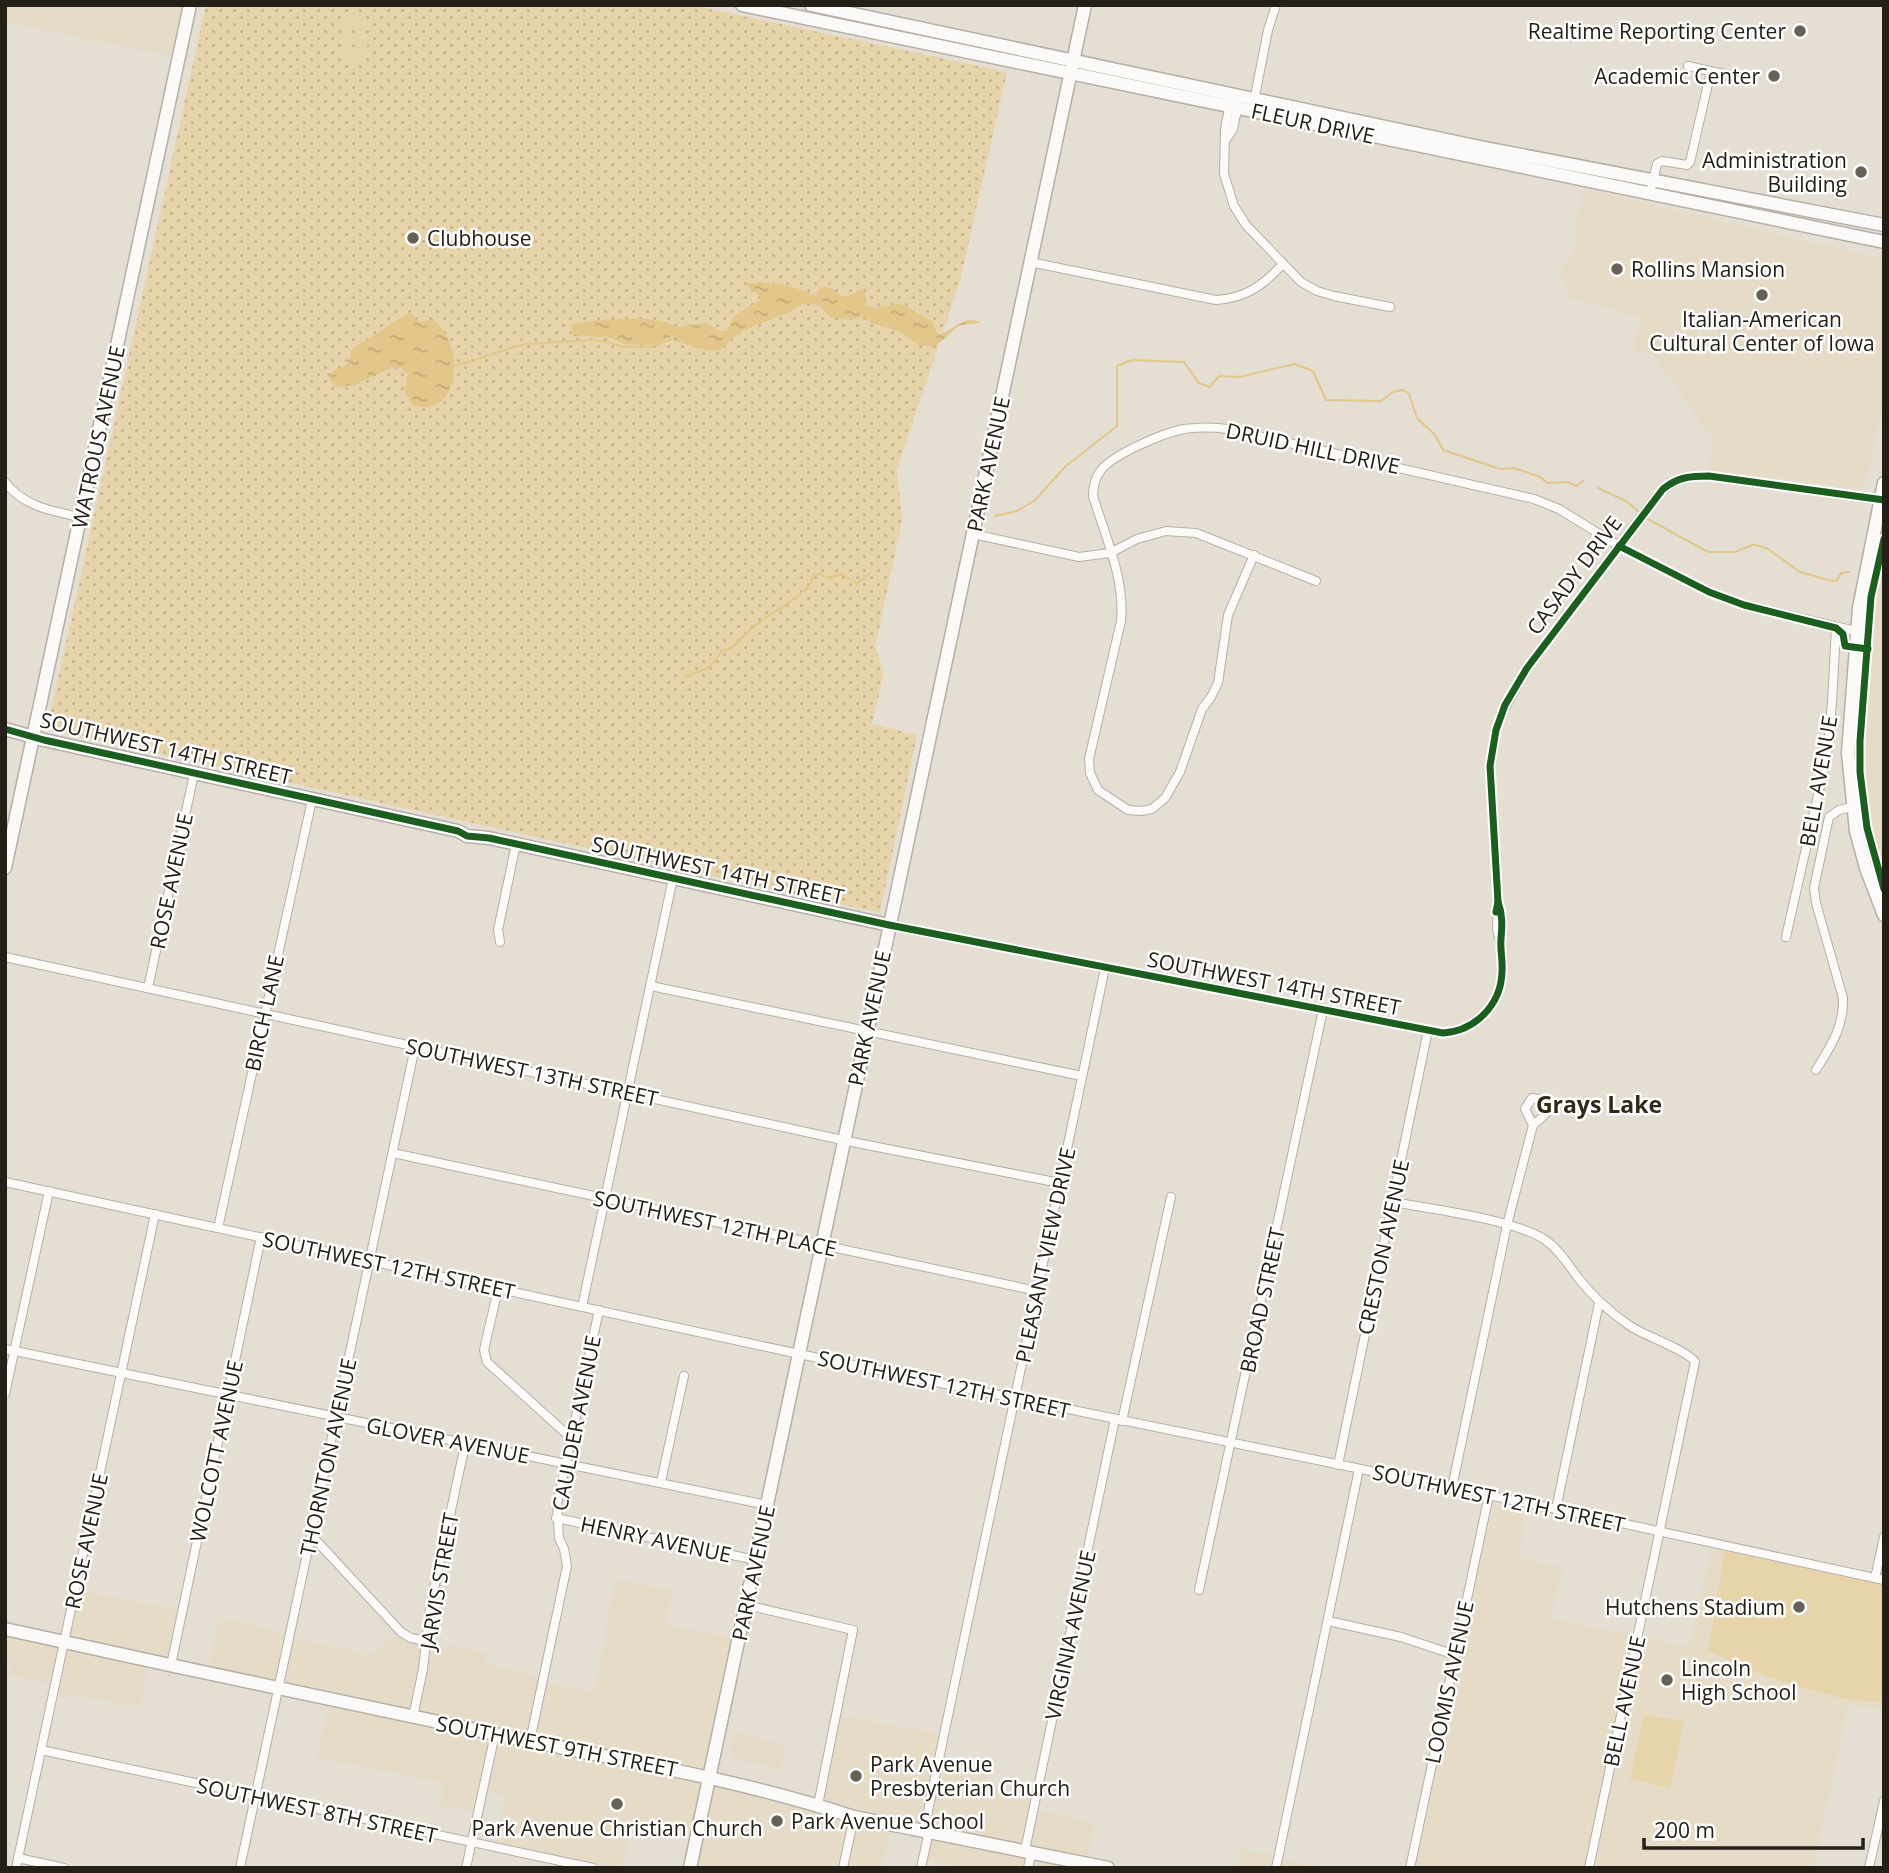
<svg xmlns="http://www.w3.org/2000/svg" width="1889" height="1873" font-family="'Open Sans',sans-serif">
	<style>
		.built { fill: #e6dbc6 }
		.grass { fill: url(#grass-dots) }
		.park { fill: #e7d4ab }
		.water { fill: url(#water-ripples) }
		.lines { fill: none; stroke-linecap: round; stroke-linejoin: round }
		.stream { stroke: #e2c68a; stroke-width: 2 }
		.street-casing { stroke: #b4b0a7; stroke-width: 10 }
		.secondary-casing { stroke: #b4b0a7; stroke-width: 15 }
		.primary-casing { stroke: #b4b0a7; stroke-width: 15 }
		.street { stroke: #fbfaf8; stroke-width: 8 }
		.secondary { stroke: #fbfaf8; stroke-width: 12 }
		.primary { stroke: #fbfaf8; stroke-width: 12 }
		.cycleway-casing { stroke: #fff; stroke-width: 11 }
		.cycleway { stroke: #1b5e20; stroke-width: 7 }
		.poi-dot { fill: #676259; stroke: #fff; stroke-width: 2.5 }
		.labels { text-anchor: middle; dominant-baseline: central; stroke-width: 5; stroke-linejoin: round; paint-order: stroke }
		.poi-label { font-size: 21px; fill: #242018; stroke: #fff; text-anchor: start }
		.street-label { font-size: 21px; fill: #242018; stroke: #fff }
		.neighbourhood-label { font-size: 23px; font-weight: bold; fill: #322a18; stroke: #fff }
	</style>
	<defs>
		<pattern id="grass-dots" width="8" height="8" patternUnits="userSpaceOnUse" patternTransform="scale(1.75)"><rect width="8" height="8" fill="#e7d4ab"/><path d="M2 2h.1M6 6h.1" fill="none" stroke="#c6b692" stroke-width="1.8" stroke-linecap="round"/></pattern>
		<pattern id="water-ripples" width="26" height="14" patternUnits="userSpaceOnUse" patternTransform="scale(1.75)"><rect width="26" height="14" fill="#e2c68a"/><path d="M2 4q2-2 4 0t4 0M15 11q2-2 4 0t4 0" fill="none" stroke="#c2aa76"/></pattern>
	</defs>
	<rect width="100%" height="100%" fill="#e4ded3"/>
	<g class="built">
		<path d="M5,5H190L179,58L5,22Z"/>
		<path d="M1584,189L1884,259V402L1864,489L1708,469L1713,439L1653,355L1633,351L1640,317L1570,299L1559,273L1576,246L1575,231Z"/>
		<path d="M1884,483V915L1852,807L1856,631Z"/>
		<path d="M1495,1505L1527,1511L1518,1558L1563,1567L1550,1618L1689,1647L1711,1549L1884,1580V1711L1849,1704L1813,1868H1410L1463,1616Z"/>
		<path d="M616,1579L673,1591L666,1624L739,1640L710,1777L818,1805L836,1715L944,1734L940,1757L989,1768L985,1789L1036,1799L1034,1809L1095,1823L1087,1863L1108,1868H959L922,1861L929,1831L891,1826L881,1868H690L696,1837L633,1823L622,1868H593L495,1847L506,1796L483,1791L478,1812L440,1805L444,1783L317,1757L330,1699L207,1673L219,1618L291,1634V1638L363,1653L362,1661L401,1632L411,1638L487,1653L485,1664L543,1677V1683L594,1692Z"/>
		<path d="M76,1589L182,1611L171,1665L149,1661L140,1707L54,1692L55,1684L9,1675L12,1662L5,1661V1629L64,1642Z"/>
		<path d="M733,1732L786,1745L781,1770L732,1758L729,1752Z"/>
		<path d="M1241,1849L1279,1856V1859L1330,1868H1237Z"/>
	</g>
	<path class="grass" d="M206,5H691L1007,72L960,281L897,470L902,521L875,647L884,672L872,724L917,735L880,913L47,729Z"/>
	<g class="park">
		<path d="M347,15L372,20L370,31L344,26Z"/>
		<path d="M344,31L369,36L367,47L341,42Z"/>
		<path d="M340,47L366,52L364,63L338,58Z"/>
		<path d="M1725,1551L1884,1585V1703L1843,1699L1768,1677L1708,1651Z"/>
		<path d="M1644,1714L1684,1722L1670,1788L1630,1779Z"/>
	</g>
	<g class="water">
		<path d="M746,282C754,285 761,282 769,283C787,284 802,290 817,296V291L825,286C849,297 838,301 864,288L867,306L874,308L897,304L906,306L932,322L938,335C954,331 964,313 981,323L960,325L937,345L930,347L920,345L898,331L872,323L863,317L853,319L831,318L818,305L802,304L792,311L742,331L729,340L727,345L719,350L709,351L675,341L673,336L659,343L647,345L624,344L609,337L573,336L571,324C594,320 659,313 677,327L707,323L719,331L725,332C731,327 729,323 734,317C741,310 753,305 761,300C760,291 746,289 746,282Z"/>
		<path d="M410,312L420,323L433,319C439,326 446,333 449,341C461,369 453,415 413,406L405,390L408,374L401,368H390L355,385L335,387L327,374L347,365L352,349Z"/>
	</g>
	<g class="lines">
		<g class="stream">
			<path d="M455,366L525,344L589,340L604,341L623,347H649L673,339"/>
			<path d="M1598,488L1626,501L1639,512"/>
			<path d="M995,516L1017,511L1034,501L1066,466L1117,426V366L1132,360L1184,362L1199,383L1210,387L1219,376L1240,377L1294,364L1313,371L1326,400L1381,401L1393,392L1404,390L1409,394L1417,418L1435,435L1443,450L1500,469L1514,468L1540,477L1547,483L1567,482L1576,486L1583,481"/>
			<path d="M1646,518L1708,552H1735L1752,545H1756L1768,549L1800,572L1828,580L1837,581L1841,573L1849,572"/>
			<path d="M684,677L710,667L722,651C736,649 741,637 752,628C767,615 797,600 810,585C812,583 812,579 813,575L820,574L829,578L842,574L857,584L870,573"/>
		</g>
		<g class="street-casing">
			<g id="street">
				<path d="M1688,66L1741,78"/>
				<path d="M1254,101L1268,30L1276,5"/>
				<path d="M1230,103L1225,129L1224,174L1234,206L1246,225L1301,282L1317,291L1334,296L1390,307"/>
				<path d="M1225,141L1233,129L1238,105"/>
				<path d="M1650,193L1657,164L1662,161L1687,165L1690,162L1711,71"/>
				<path d="M1030,262L1216,300C1246,298 1262,286 1282,265"/>
				<path d="M5,482C24,507 52,511 80,517"/>
				<path d="M973,534L1079,557L1110,553L1137,539L1166,531L1196,533L1316,581"/>
				<path d="M1254,555L1228,615L1218,683L1211,697L1202,709L1180,772L1165,798L1152,809L1142,811L1128,810L1098,790L1090,773L1089,759L1121,621C1125,578 1105,536 1093,496C1093,486 1095,478 1101,470C1114,454 1163,433 1184,429C1199,427 1213,427 1228,429L1534,499L1559,509L1619,546L1709,592L1744,605L1856,631"/>
				<path d="M889,925L1443,1033C1475,1031 1501,1005 1502,972C1503,961 1500,950 1501,939C1502,926 1503,915 1498,902"/>
				<path d="M1499,937L1497,929L1498,902L1490,769L1496,730L1501,715L1527,668L1655,498C1671,480 1685,475 1709,476L1880,500"/>
				<path d="M1786,937L1827,755L1832,703L1836,628"/>
				<path d="M500,942L498,930L516,844"/>
				<path d="M5,957L847,1141L1060,1183"/>
				<path d="M651,986L1082,1076"/>
				<path d="M148,988L194,774"/>
				<path d="M1816,1070C1831,1046 1844,1027 1843,998L1816,903L1814,888L1829,817L1839,810L1852,807"/>
				<path d="M1532,1098L1542,1100C1553,1111 1542,1118 1533,1125L1525,1109Z"/>
				<path d="M393,1153L1037,1291"/>
				<path d="M5,1182L799,1354L1556,1509L1884,1580"/>
				<path d="M1393,1202C1431,1209 1520,1220 1548,1242C1562,1253 1569,1266 1579,1279C1594,1298 1611,1313 1630,1326C1645,1336 1689,1351 1695,1362L1589,1868"/>
				<path d="M218,1228L312,800"/>
				<path d="M498,1289L484,1350L487,1362L571,1438"/>
				<path d="M582,1307L673,878"/>
				<path d="M5,1349L767,1505"/>
				<path d="M5,1394L49,1191"/>
				<path d="M1122,1421L1171,1197"/>
				<path d="M1338,1465L1428,1030"/>
				<path d="M661,1482L684,1376"/>
				<path d="M1452,1488L1507,1225L1533,1125"/>
				<path d="M1556,1509L1599,1303"/>
				<path d="M556,1518L756,1560"/>
				<path d="M312,1536L401,1632L411,1638L426,1641"/>
				<path d="M1875,1578L1884,1537"/>
				<path d="M1199,1590L1323,1010"/>
				<path d="M746,1605L853,1630L818,1805"/>
				<path d="M1328,1621L1401,1637L1455,1655"/>
				<path d="M171,1665L261,1237"/>
				<path d="M413,1717L423,1669L430,1608L465,1445"/>
				<path d="M530,1741L567,1566L564,1549L559,1538L557,1504L599,1310"/>
				<path d="M41,1750L593,1868"/>
				<path d="M924,1830L1105,968"/>
				<path d="M1025,1850L1115,1419"/>
				<path d="M18,1858L64,1868"/>
				<path d="M16,1868L155,1214"/>
				<path d="M240,1868L415,1047"/>
				<path d="M466,1868L495,1734"/>
				<path d="M843,1868L854,1817"/>
				<path d="M921,1868L929,1831"/>
				<path d="M1028,1868L1032,1851"/>
				<path d="M1276,1868L1359,1469"/>
				<path d="M1410,1868L1489,1495"/>
				<path d="M1869,1868L1884,1801"/>
			</g>
		</g>
		<g class="secondary-casing">
			<g id="secondary">
				<path d="M1884,483L1859,608L1848,753L1856,831L1866,868L1884,915"/>
				<path d="M5,729L44,740L458,831L467,836L489,838L889,925"/>
				<path d="M5,868L190,5"/>
				<path d="M5,1629C176,1667 347,1703 519,1739C631,1762 745,1781 854,1817L1108,1868"/>
				<path d="M690,1868L1085,5"/>
			</g>
		</g>
		<g class="primary-casing">
			<g id="primary">
				<path d="M742,5L1884,242"/>
				<path d="M811,5L1480,147L1884,225"/>
			</g>
		</g>
		<use href="#street" class="street"/>
		<use href="#secondary" class="secondary"/>
		<use href="#primary" class="primary"/>
		<g class="cycleway-casing">
			<g id="cycleway">
				<path d="M1884,539L1871,597L1860,741V772L1867,828L1884,889"/>
				<path d="M1619,546L1709,592L1744,605L1836,628L1843,634L1845,646L1868,649"/>
				<path d="M5,729L44,740L458,831L467,836L489,838L889,925L1443,1033C1475,1031 1501,1005 1502,972C1503,961 1500,950 1501,939C1502,926 1503,915 1498,902"/>
				<path d="M1496,912L1498,902L1490,766L1496,730L1505,705L1527,668L1663,489C1678,477 1690,476 1709,476L1884,500"/>
			</g>
		</g>
		<use href="#cycleway" class="cycleway"/>
	</g>
	<g class="poi-dot">
		<circle cx="1800" cy="31" r="7"/>
		<circle cx="1774" cy="76" r="7"/>
		<circle cx="1861" cy="172" r="7"/>
		<circle cx="413" cy="238" r="7"/>
		<circle cx="1617" cy="269" r="7"/>
		<circle cx="1762" cy="295" r="7"/>
		<circle cx="1799" cy="1607" r="7"/>
		<circle cx="1667" cy="1680" r="7"/>
		<circle cx="856" cy="1776" r="7"/>
		<circle cx="617" cy="1804" r="7"/>
		<circle cx="777" cy="1821" r="7"/>
	</g>
	<g class="labels">
		<g class="poi-label">
			<text x="1786" y="31" text-anchor="end">Realtime Reporting Center</text>
			<text x="1760" y="76" text-anchor="end">Academic Center</text>
			<text x="1847" y="160" text-anchor="end">Administration<tspan x="1847" dy="24">Building</tspan></text>
			<text x="427" y="238">Clubhouse</text>
			<text x="1631" y="269">Rollins Mansion</text>
			<text x="1762" y="319" text-anchor="middle">Italian-American<tspan x="1762" dy="24">Cultural Center of Iowa</tspan></text>
			<text x="1785" y="1607" text-anchor="end">Hutchens Stadium</text>
			<text x="1681" y="1668">Lincoln<tspan x="1681" dy="24">High School</tspan></text>
			<text x="870" y="1764">Park Avenue<tspan x="870" dy="24">Presbyterian Church</tspan></text>
			<text x="791" y="1821">Park Avenue School</text>
			<text x="617" y="1828" text-anchor="middle">Park Avenue Christian Church</text>
		</g>
		<g class="street-label">
			<text transform="translate(1313 123) rotate(12)">FLEUR DRIVE</text>
			<text transform="translate(98 437) rotate(-78)">WATROUS AVENUE</text>
			<text transform="translate(1313 448) rotate(12)">DRUID HILL DRIVE</text>
			<text transform="translate(988 464) rotate(-78)">PARK AVENUE</text>
			<text transform="translate(1574 575) rotate(-53)">CASADY DRIVE</text>
			<text transform="translate(166 748) rotate(13)">SOUTHWEST 14TH STREET</text>
			<text transform="translate(1818 781) rotate(-80)">BELL AVENUE</text>
			<text transform="translate(718 870) rotate(12)">SOUTHWEST 14TH STREET</text>
			<text transform="translate(171 881) rotate(-78)">ROSE AVENUE</text>
			<text transform="translate(1274 983) rotate(11)">SOUTHWEST 14TH STREET</text>
			<text transform="translate(264 1013) rotate(-78)">BIRCH LANE</text>
			<text transform="translate(869 1018) rotate(-78)">PARK AVENUE</text>
			<text transform="translate(532 1072) rotate(12)">SOUTHWEST 13TH STREET</text>
			<text transform="translate(715 1223) rotate(12)">SOUTHWEST 12TH PLACE</text>
			<text transform="translate(1383 1247) rotate(-78)">CRESTON AVENUE</text>
			<text transform="translate(1045 1255) rotate(-78)">PLEASANT VIEW DRIVE</text>
			<text transform="translate(389 1265) rotate(12)">SOUTHWEST 12TH STREET</text>
			<text transform="translate(1262 1300) rotate(-78)">BROAD STREET</text>
			<text transform="translate(944 1384) rotate(12)">SOUTHWEST 12TH STREET</text>
			<text transform="translate(576 1423) rotate(-79)">CAULDER AVENUE</text>
			<text transform="translate(448 1440) rotate(11)">GLOVER AVENUE</text>
			<text transform="translate(216 1451) rotate(-78)">WOLCOTT AVENUE</text>
			<text transform="translate(328 1457) rotate(-78)">THORNTON AVENUE</text>
			<text transform="translate(1499 1498) rotate(12)">SOUTHWEST 12TH STREET</text>
			<text transform="translate(656 1539) rotate(12)">HENRY AVENUE</text>
			<text transform="translate(86 1541) rotate(-78)">ROSE AVENUE</text>
			<text transform="translate(753 1573) rotate(-78)">PARK AVENUE</text>
			<text transform="translate(439 1581) rotate(-80)">JARVIS STREET</text>
			<text transform="translate(1070 1635) rotate(-78)">VIRGINIA AVENUE</text>
			<text transform="translate(1449 1682) rotate(-78)">LOOMIS AVENUE</text>
			<text transform="translate(1624 1701) rotate(-78)">BELL AVENUE</text>
			<text transform="translate(557 1746) rotate(11)">SOUTHWEST 9TH STREET</text>
			<text transform="translate(317 1810) rotate(12)">SOUTHWEST 8TH STREET</text>
		</g>
		<g class="neighbourhood-label">
			<text x="1599" y="1104">Grays Lake</text>
		</g>
	</g>
	<rect width="1889" height="1873" fill="none" stroke="#242018" stroke-width="14"/>
	<path d="M1644 1838v10h219v-10" fill="none" stroke="#242018" stroke-width="3.5"/>
	<text x="1654" y="1838" font-size="21" fill="#242018" stroke="#ffffff" stroke-width="5" paint-order="stroke">200 m</text>
</svg>
